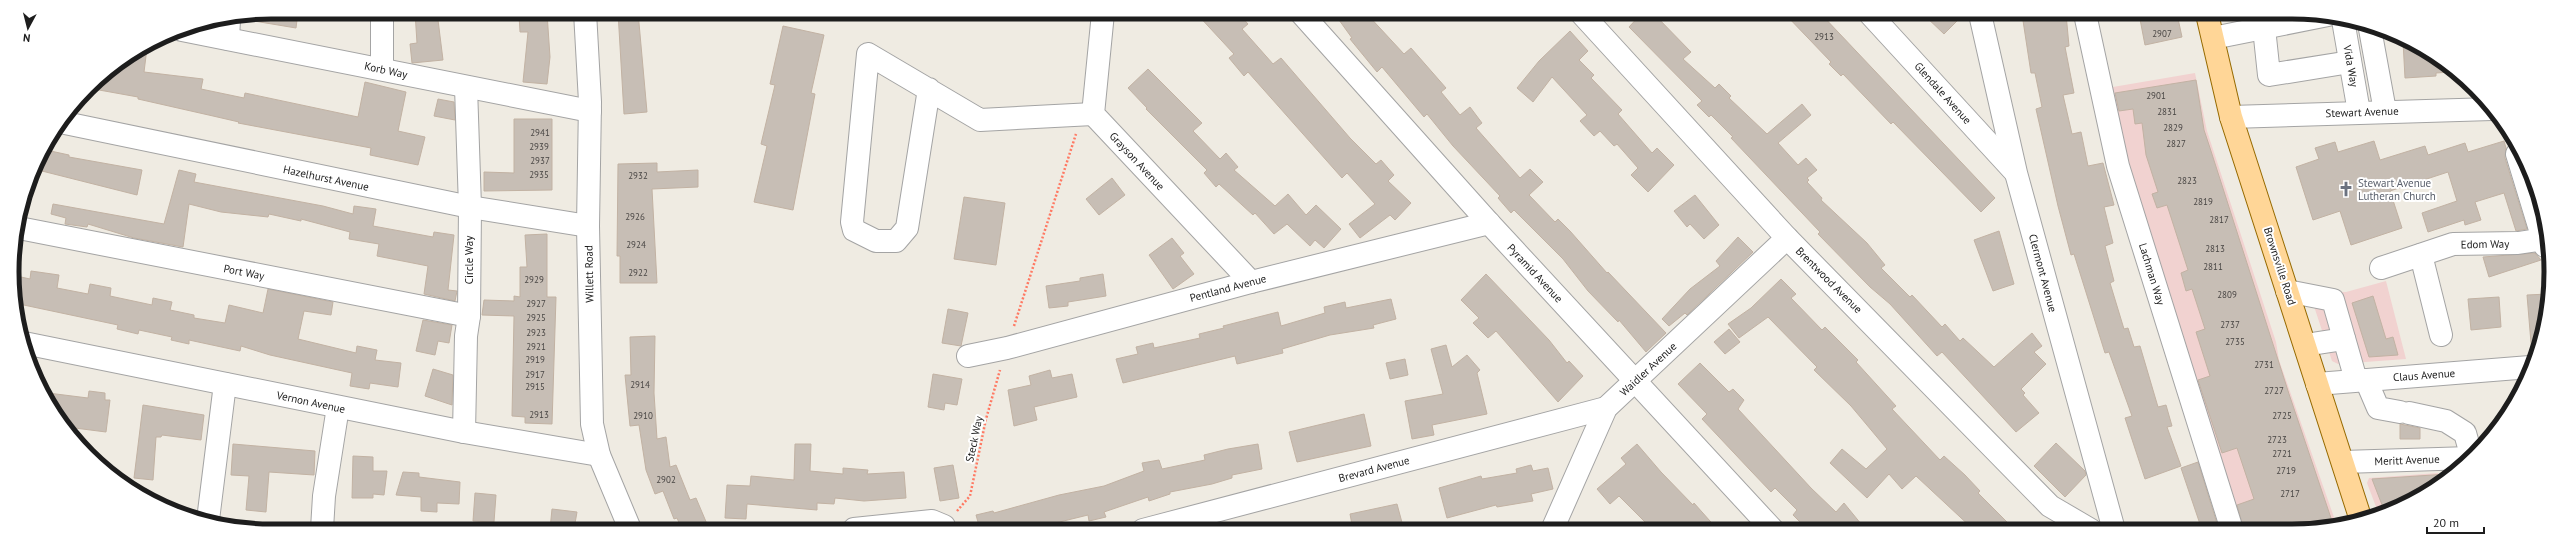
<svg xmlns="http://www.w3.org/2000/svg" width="2563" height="543" font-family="'PT Sans',sans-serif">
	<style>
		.commercial { fill: #f1d2d0 }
		.building { fill: #c7beb5; stroke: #c2b2a3 }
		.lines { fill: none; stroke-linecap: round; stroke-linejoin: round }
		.minor-casing { stroke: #a4a4a4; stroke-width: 24 }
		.major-casing { stroke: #966a00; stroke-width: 24 }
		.path { stroke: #ff7963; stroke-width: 2.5; stroke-dasharray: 2 2; stroke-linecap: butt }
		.minor { stroke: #fff; stroke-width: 22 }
		.major { stroke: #ffd697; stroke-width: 22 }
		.labels { text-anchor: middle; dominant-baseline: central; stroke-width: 4; stroke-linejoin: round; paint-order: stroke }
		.number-label { font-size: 9px; fill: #484543 }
		.street-label { font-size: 11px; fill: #1d1d1d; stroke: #fff }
		.worship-label { font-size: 11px; fill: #5b616d; stroke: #fff; text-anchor: start }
		.rim { fill: none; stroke: #1d1d1d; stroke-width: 5 }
	</style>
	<rect width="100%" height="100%" fill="#efebe2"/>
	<g class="commercial">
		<path d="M2195,73L2207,131L2276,342L2279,360L2336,523L2309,530H2239L2180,355L2107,88Z"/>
		<path d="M2386,281L2406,359L2338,364L2332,361L2309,291L2346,292Z"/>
		<path d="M2438,473L2439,481L2406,504L2378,512L2367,483L2369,478Z"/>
	</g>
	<g class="building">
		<path d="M272,12H298L296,28L248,20L249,17Z"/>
		<path d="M415,12H437L443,60L412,63L410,44L417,43Z"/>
		<path d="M618,12H638L647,112L624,114Z"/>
		<path d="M547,13L550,57L547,84L523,82L528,32H520L519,15Z"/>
		<path d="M1196,13H1238L1248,24L1242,29L1273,64L1281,58L1350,138L1376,164L1381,160L1394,175L1388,181L1411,203L1395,220L1390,215L1360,238L1349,224L1375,204L1347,173L1342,178L1248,72L1244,76L1229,58L1234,54Z"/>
		<path d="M1334,13H1366L1404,54L1411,48L1446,88L1441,92L1460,115L1470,107L1482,123L1476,128L1520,178L1530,169L1543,182L1529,195L1555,222L1558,219L1570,231L1607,273L1608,272L1666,333L1646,352L1619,320L1618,322L1588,291L1563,259L1514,210L1511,213L1498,198L1500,196L1453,146L1427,114L1424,117L1382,67L1377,72L1350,39L1352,38Z"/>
		<path d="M1642,13H1653L1691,52L1683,59L1715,88L1719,84L1731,96L1729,98L1767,134L1802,104L1811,115L1778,143L1798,165L1806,158L1817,170L1807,178L1809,180L1807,182L1822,198L1821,200L1867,243L1885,265L1881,268L1910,297L1912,295L1942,327L1945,324L1960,341L1963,338L1994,367L2032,333L2042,346L2034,352L2046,364L2021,389L2025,393L2023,395L2039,413L2016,432L1942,352L1937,356L1890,304L1870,287L1818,234L1820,232L1731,138L1733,137L1711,115L1709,117L1697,105L1702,101L1629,27Z"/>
		<path d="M1785,14H1821L1995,198L1981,212L1893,122L1891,124L1843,74L1841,76L1829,64L1831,62Z"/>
		<path d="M1923,14H1964L1944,34Z"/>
		<path d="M2022,14H2066L2069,46L2065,47L2074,93L2063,95L2072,134L2081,132L2088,166L2103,163L2114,205L2104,207L2113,243L2105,246L2114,281L2110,283L2124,329L2128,328L2134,347L2140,346L2158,407L2166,405L2172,426L2167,427L2181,466L2145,479L2125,418L2132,416L2109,352L2105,353L2074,254L2071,255L2058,206L2036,109L2042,107L2035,73H2031Z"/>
		<path d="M2139,14H2177L2182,37L2145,45Z"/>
		<path d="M783,26L824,35L811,93L815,94L793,210L754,202L767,146L761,144L775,85L770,84Z"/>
		<path d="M1570,31L1588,51L1579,60L1594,75L1591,78L1622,110L1618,114L1652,153L1657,148L1674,165L1648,192L1631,175L1638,168L1617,144L1614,146L1600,131L1594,136L1580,121L1587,115L1552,77L1533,102L1517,88L1539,61Z"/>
		<path d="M2403,41L2421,47L2451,72L2436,73V76L2405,78Z"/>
		<path d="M147,48L144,72L203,79L201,89L244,98L245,93L358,117L365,82L406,92L398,131L425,137L418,165L370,155L371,148L238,123L239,122L213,116L138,99V97L88,88Z"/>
		<path d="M1148,69L1202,123L1193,131L1220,159L1226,153L1238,167L1234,170L1275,206L1288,194L1306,215L1316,205L1341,229L1324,248L1315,240L1310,246L1287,224L1274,234L1255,213L1253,215L1219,184L1216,187L1204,173L1207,170L1146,109L1147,108L1128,88Z"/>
		<path d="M2196,80L2204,130L2210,148L2289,394L2333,524L2309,530H2244L2237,505L2254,499L2237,448L2222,453L2198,380L2210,376L2196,332L2205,329L2192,289L2186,291L2181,273L2188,270L2167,205L2157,208L2152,194L2158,192L2146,155L2142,123L2135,124L2133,109L2119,111L2115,93Z"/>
		<path d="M438,99L454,102L455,120L434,116Z"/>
		<path d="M514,119H552V190L484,191V172L514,173Z"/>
		<path d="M2374,141L2380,160L2425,146L2428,155L2465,143L2468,152L2504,141L2506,148L2505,158L2527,229L2516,231L2504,193L2475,202L2481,220L2465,225L2464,220L2428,232L2422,213L2457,201L2448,172L2390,191L2402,228L2351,245L2340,211L2313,220L2296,167L2319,159L2315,148L2335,142L2338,152Z"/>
		<path d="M46,150L69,155V157L142,170L137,195L34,169Z"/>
		<path d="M657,163V172L698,170V187L652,189L657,283H620V256H617L618,164Z"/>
		<path d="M179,170L196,174L194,182L323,206L353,214L354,206L376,209L373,226L433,237L434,232L454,235L448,290L457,291L455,301L424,294L428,266L377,256L379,244L349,239L350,232L301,219V221L269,214L268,217L221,212L189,204L183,247L134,238L88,224L87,227L65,224L66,218L51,214L53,204L164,224Z"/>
		<path d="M1112,178L1125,195L1099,215L1086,199Z"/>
		<path d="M1695,195L1719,225L1704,239L1690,224L1687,227L1674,211Z"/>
		<path d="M964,197L1005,203L996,265L954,259Z"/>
		<path d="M1999,231L2014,284L1993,291L1974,240Z"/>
		<path d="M547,234V297H556L552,424L525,423V417L512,416L514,316L482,315L484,300L514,301V296L520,297V267H527L525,235Z"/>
		<path d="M1738,237L1753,252L1687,315L1685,313L1669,326L1662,319L1690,289L1720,266L1716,261Z"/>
		<path d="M1172,238L1184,253L1180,256L1194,274L1173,289L1149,255Z"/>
		<path d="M2535,253L2541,260L2489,277L2483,257Z"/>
		<path d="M31,271L59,275L57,288L88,294L90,284L111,288L110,296L152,305L153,298L172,302L170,310L194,315V318L225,323L229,305L263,313L268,289L333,302L331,315L304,311L298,339L356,353L357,346L377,350L375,360L401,363L398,387L370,383L369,389L350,386L352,373L270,355L241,346L240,351L189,340V344L171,340L172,337L139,330L138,334L117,329L118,325L19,304L18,293L21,277L30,279Z"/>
		<path d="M1103,274L1106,296L1068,302V306L1049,308L1046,286L1080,281V278Z"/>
		<path d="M1486,274L1549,340L1567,363L1569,361L1583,376L1558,402L1496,331L1488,338L1473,323L1479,318L1461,300Z"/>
		<path d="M1781,279L1796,294L1791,298L1822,330L1825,327L1858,360L1856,362L1896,406L1892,409L1940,460L1944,456L1965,475L1980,491L1978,493L2015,530H1974L1916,476L1902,489L1889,474L1867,498L1830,463L1842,449L1866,469L1887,449L1851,406L1814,370L1817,367L1768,317L1739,338L1728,324L1751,308Z"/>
		<path d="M2548,294L2549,305L2534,355H2532L2527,295Z"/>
		<path d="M2373,296L2386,339L2393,337L2398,355L2369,357L2352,303Z"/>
		<path d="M2499,297L2501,327L2471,330L2468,299Z"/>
		<path d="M1391,299L1396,319L1373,325L1374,328L1330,335L1282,349L1283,353L1237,364L1235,356L1123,383L1116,359L1138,354L1136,347L1153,343L1154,348L1200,338L1199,334L1224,328L1223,326L1278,312L1281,326L1325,313L1324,307L1345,302L1346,308Z"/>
		<path d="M948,309L968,313L961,346L942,343Z"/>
		<path d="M423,320L452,325L449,343L438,341L435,355L416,351Z"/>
		<path d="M1729,329L1740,342L1725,354L1714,342Z"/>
		<path d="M655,336L654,393L657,439L666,437L670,467L676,465L690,500L696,498L707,524L695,529L690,523L681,527L677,518L674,519L663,491L655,494L646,470L639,425L630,426L625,375H631L630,337Z"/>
		<path d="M1446,345L1452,367L1467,355L1480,370L1477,373L1487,414L1432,425L1434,435L1412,439L1405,401L1443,394L1431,349Z"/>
		<path d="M1405,359L1408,375L1390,379L1386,363Z"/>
		<path d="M1700,363L1729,392L1733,389L1744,400L1738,409L1811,488L1836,512L1844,503L1866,530H1808L1793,515L1797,510L1775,488L1771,492L1751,471L1702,419L1707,414L1678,384Z"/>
		<path d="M433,369L453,375L452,405L425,396Z"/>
		<path d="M1050,370L1052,378L1072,374L1077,397L1034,407L1037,420L1014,426L1008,390L1031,385L1029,376Z"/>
		<path d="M933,374L962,379L957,405L945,403L944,410L928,407Z"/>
		<path d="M89,391L105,393V400H110L106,432L67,427L48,393L88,398Z"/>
		<path d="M143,405L204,415L201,440L162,435L161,437H156L153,480L134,478Z"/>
		<path d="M1364,414L1371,446L1297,462L1289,432Z"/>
		<path d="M2400,424L2420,428V439H2400Z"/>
		<path d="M2056,443L2085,471L2086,475L2065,497L2034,466Z"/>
		<path d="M233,444L315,451L314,475L269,472L266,512L246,510L249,476L231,475Z"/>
		<path d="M795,444H811L810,471L843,474V468L868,470L867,474L904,472L906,498L864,501L835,498L834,504L817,503V510L747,504L746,519L725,518L727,485L750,486L751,476L794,480Z"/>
		<path d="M1258,444L1262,469L1232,475V478L1212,484L1170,492V494L1149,501L1148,497L1104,512L1106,517L1089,521L1088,515L1031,529H980L976,515L993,511L994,513L1059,495L1104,486L1144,471L1142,463L1159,460L1162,469L1205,460L1204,455L1228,449Z"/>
		<path d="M1637,444L1661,472L1693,505L1694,503L1718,530H1653L1619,496L1610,504L1597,489L1626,464L1621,458Z"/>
		<path d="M353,456L373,457V471H387L384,495L373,494V498H352Z"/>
		<path d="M2198,462L2219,530H2202L2181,468Z"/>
		<path d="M953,465L959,498L940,501L934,468Z"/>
		<path d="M1531,465L1533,471L1548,468L1553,489L1531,494L1533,501L1497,507L1496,505L1447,518L1439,488L1481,476L1482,479L1517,473L1516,469Z"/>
		<path d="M403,472L419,473V477L460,482L459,504L437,503V512L421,511V497L396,495Z"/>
		<path d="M2448,474L2406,504L2384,510L2372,479Z"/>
		<path d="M475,493L496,495L494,522L473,521Z"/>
		<path d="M1397,504L1404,530H1353L1350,514Z"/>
		<path d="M552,509L577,512L574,529H550Z"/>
	</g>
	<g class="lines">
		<g class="minor-casing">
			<g id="minor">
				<path d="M585,12L590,102L588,226L592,424L599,455L630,529"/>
				<path d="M1103,13L1093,114L1251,282"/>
				<path d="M1301,13L1489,223L1773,530"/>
				<path d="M1581,13L1787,238L2050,506L2091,530"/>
				<path d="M1870,14L2015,172"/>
				<path d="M1980,14L2016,173L2114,530"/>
				<path d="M2085,14L2118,166L2232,530"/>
				<path d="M2343,20L2359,112"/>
				<path d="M2264,28L2269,75L2350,62"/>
				<path d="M2370,29L2385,111"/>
				<path d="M182,30L590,111"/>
				<path d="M2213,38L2328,15"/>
				<path d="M228,39L229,20"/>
				<path d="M382,68V12"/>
				<path d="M929,89L907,228L896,241H876L854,230L852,222L868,54L980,120L1093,114"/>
				<path d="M2231,117L2492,109"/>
				<path d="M65,123L470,207L588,226"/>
				<path d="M2517,154L2545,246"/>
				<path d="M19,228L469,316"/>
				<path d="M2421,255L2441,335"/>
				<path d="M2381,268L2453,244L2518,243L2544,239"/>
				<path d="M2287,291L2333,300L2356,380"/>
				<path d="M24,343L464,432L599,455"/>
				<path d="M2305,345L2344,339"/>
				<path d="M968,356L1007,348L1251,282L1489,223"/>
				<path d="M2366,380L2378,408L2400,412"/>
				<path d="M2317,384L2530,367"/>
				<path d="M2409,413L2446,421L2465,433L2472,458"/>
				<path d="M464,432L466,336L469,316L470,207L466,87"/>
				<path d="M2343,462L2470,458"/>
				<path d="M208,520L225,384"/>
				<path d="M322,529L324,496L338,407"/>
				<path d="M854,529L932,521L944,526L945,529"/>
				<path d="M1143,530L1606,408"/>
				<path d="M1552,530L1606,408L1787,238"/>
			</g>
		</g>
		<g class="major-casing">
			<path id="major" d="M2207,14L2231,117L2360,517"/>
		</g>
		<g class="path">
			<path d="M1014,326L1076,134"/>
			<path d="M957,511L970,496L986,419L1000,370"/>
		</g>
		<use href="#minor" class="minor"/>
		<use href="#major" class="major"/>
	</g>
	<defs>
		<g id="church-bare" transform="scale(1.2)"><path d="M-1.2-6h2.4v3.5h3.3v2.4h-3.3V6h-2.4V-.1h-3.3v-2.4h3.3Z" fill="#6b7280" stroke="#fff" stroke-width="2.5" paint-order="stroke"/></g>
	</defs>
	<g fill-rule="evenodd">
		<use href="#church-bare" x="2346" y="189"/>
	</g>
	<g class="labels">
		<g class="number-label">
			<text x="2162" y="33">2907</text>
			<text x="1824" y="36">2913</text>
			<text x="2156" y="95">2901</text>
			<text x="2167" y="111">2831</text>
			<text x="2173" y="127">2829</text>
			<text x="540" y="132">2941</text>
			<text x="2176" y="143">2827</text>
			<text x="539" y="146">2939</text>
			<text x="540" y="160">2937</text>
			<text x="539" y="174">2935</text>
			<text x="638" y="175">2932</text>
			<text x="2187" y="180">2823</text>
			<text x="2203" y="201">2819</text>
			<text x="635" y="216">2926</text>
			<text x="2219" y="219">2817</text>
			<text x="636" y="244">2924</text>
			<text x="2215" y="248">2813</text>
			<text x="2213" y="266">2811</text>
			<text x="638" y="272">2922</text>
			<text x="534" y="279">2929</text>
			<text x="2227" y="294">2809</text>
			<text x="536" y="303">2927</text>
			<text x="536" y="317">2925</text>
			<text x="2230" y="324">2737</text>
			<text x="536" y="332">2923</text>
			<text x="2235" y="341">2735</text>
			<text x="536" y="346">2921</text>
			<text x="535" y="359">2919</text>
			<text x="2264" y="364">2731</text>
			<text x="535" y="374">2917</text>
			<text x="640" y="384">2914</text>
			<text x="535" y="386">2915</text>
			<text x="2274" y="390">2727</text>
			<text x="539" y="414">2913</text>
			<text x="643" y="415">2910</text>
			<text x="2282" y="415">2725</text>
			<text x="2277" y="439">2723</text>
			<text x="2282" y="453">2721</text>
			<text x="2286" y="470">2719</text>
			<text x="666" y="479">2902</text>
			<text x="2290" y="493">2717</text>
		</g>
		<g class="street-label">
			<text transform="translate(2351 66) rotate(80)">Vida Way</text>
			<text transform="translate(386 70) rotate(12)">Korb Way</text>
			<text transform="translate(1943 93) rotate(48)">Glendale Avenue</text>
			<text transform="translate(2362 112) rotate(-2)">Stewart Avenue</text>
			<text transform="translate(1137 161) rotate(47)">Grayson Avenue</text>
			<text transform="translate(326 178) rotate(12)">Hazelhurst Avenue</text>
			<text transform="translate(2485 244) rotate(-1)">Edom Way</text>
			<text transform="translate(469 260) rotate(-90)">Circle Way</text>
			<text transform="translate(2280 266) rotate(72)">Brownsville Road</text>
			<text transform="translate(244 272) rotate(11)">Port Way</text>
			<text transform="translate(1535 273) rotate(47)">Pyramid Avenue</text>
			<text transform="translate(2043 273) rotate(75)">Clermont Avenue</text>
			<text transform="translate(589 274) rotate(-91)">Willett Road</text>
			<text transform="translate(2152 274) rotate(73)">Lachman Way</text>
			<text transform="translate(1829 280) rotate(45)">Brentwood Avenue</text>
			<text transform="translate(1228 288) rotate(-15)">Pentland Avenue</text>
			<text transform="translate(1648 369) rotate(-43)">Waidler Avenue</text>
			<text transform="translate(2424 375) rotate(-4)">Claus Avenue</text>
			<text transform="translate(311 402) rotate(12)">Vernon Avenue</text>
			<text transform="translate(974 439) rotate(-78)">Steck Way</text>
			<text transform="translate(2407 460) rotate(-2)">Meritt Avenue</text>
			<text transform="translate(1374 469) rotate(-15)">Brevard Avenue</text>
		</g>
		<g class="worship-label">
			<text x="2358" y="183">Stewart Avenue<tspan x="2358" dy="13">Lutheran Church</tspan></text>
		</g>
	</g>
	<path d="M0 0H2563V543H0ZM271 19H2292A252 252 0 0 1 2544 271V272A252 252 0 0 1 2292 524H271A252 252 0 0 1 19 272V271A252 252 0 0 1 271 19Z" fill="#fff" fill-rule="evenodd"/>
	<path class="rim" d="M271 19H2292A252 252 0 0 1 2544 271V272A252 252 0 0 1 2292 524H271A252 252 0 0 1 19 272V271A252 252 0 0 1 271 19Z"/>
	<g transform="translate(28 28) rotate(187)" stroke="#ffffff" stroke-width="3" paint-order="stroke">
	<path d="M0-3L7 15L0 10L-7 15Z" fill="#1d1d1d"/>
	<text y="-6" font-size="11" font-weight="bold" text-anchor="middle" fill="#1d1d1d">N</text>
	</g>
	<path d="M2427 527v6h57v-6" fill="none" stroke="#1d1d1d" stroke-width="2"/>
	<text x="2433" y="527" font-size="12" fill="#1d1d1d" stroke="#ffffff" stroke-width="3" paint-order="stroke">20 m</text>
</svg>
